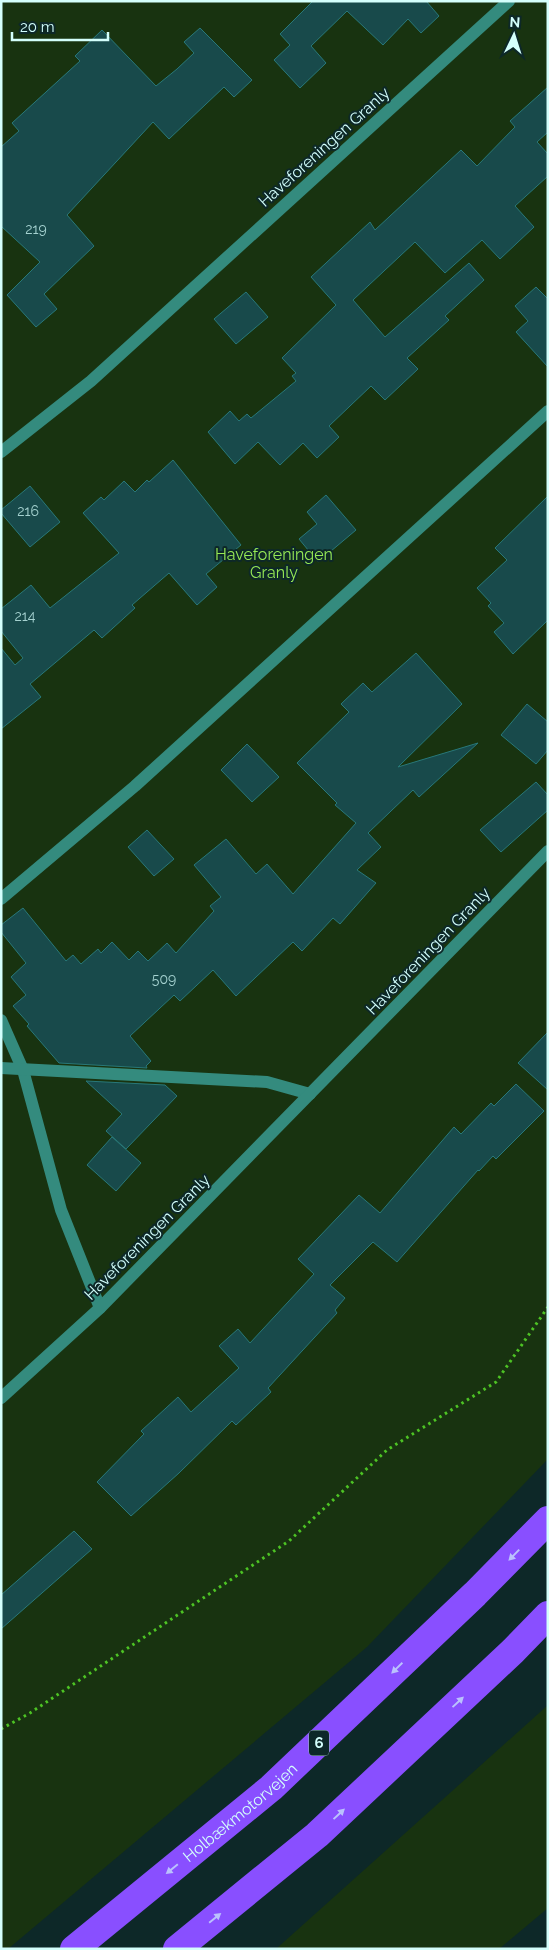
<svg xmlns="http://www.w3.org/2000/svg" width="549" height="1950" font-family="Raleway,sans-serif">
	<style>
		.green { fill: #183310 }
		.building { fill: #184a4b; stroke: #287879 }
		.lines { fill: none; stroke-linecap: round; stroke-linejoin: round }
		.path { stroke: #4dc324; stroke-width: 3; stroke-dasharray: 2.5 4; stroke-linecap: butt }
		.minor { stroke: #348b7e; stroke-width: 12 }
		.highway { stroke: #894fff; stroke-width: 28 }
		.oneway { fill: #bac1fd }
		.labels { text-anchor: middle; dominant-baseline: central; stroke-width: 4; stroke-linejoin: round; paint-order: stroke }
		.number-label { font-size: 14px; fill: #a5d2d0 }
		.shield { fill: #0d2828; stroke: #98bebc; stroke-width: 1 }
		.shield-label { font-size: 15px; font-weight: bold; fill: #d4fffc }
		.street-label { font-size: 16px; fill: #d4fffc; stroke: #0d2828 }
		.park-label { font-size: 16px; fill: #97ea55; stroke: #0d2828 }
	</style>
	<rect width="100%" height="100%" fill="#0d2828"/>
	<g class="green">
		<path d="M1,1H548V1459L367,1647L8,1949H1Z"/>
		<path d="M548,1705V1908L499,1949H276Z"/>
	</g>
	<g class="building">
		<path d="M313,1H426L439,16L421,33L408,19L383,45L347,11L311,46L326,63L300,88L274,60L290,45L280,34Z"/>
		<path d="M200,28L252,80L234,97L224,87L169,139L153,122L67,215L94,246L44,294L57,309L36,327L7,295L40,262L1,226V147L19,131L12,123L80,61L75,56L102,30L156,86L177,69L194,53L184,42Z"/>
		<path d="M548,87V132L537,142L548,154V176L515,206L534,227L500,259L482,240L445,273L415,242L353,300L385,337L469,263L484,280L445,316L449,320L407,358L418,369L385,400L371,386L329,426L339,437L317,458L303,443L280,465L258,442L235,464L208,432L230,411L239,421L247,414L251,418L296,381L292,376L296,373L282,358L336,305L311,277L370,222L375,230L461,150L477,166L515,127L510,121Z"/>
		<path d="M536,287L548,299V367L516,332L528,321L515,306Z"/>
		<path d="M246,292L268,317L236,344L214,319Z"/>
		<path d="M173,460L241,545L206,574L217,587L197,605L169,573L132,605L135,608L102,638L94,630L30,684L41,697L1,729V648L15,665L23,658L1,631V609L31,585L50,608L119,553L83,513L101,497L104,500L124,481L135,492L147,480L149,482Z"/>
		<path d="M30,486L60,522L30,547L1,513V510Z"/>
		<path d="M326,495L356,530L318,562L299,539L317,524L307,512Z"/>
		<path d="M548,496V620L513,654L494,632L504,623L488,606L491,603L477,588L507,560L495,548Z"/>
		<path d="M416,653L462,704L398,767L478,743L419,797L413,790L368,833L381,847L357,870L376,883L340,924L333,918L302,951L293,942L236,996L213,970L180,1001L174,995L130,1036L151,1061L146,1066L147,1068L59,1063L27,1026L29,1024L13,1006L26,995L11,977L26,963L1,932V925L23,908L66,961L73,955L81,964L98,949L101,953L112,942L129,960L138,951L148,961L167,943L176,953L214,911L210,906L221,897L194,865L226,839L256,874L267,864L293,894L356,823L335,805L337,803L297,763L349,712L341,704L363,683L372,692Z"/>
		<path d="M527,704L548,722V750L536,764L501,735Z"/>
		<path d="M247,744L279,777L252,802L221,770Z"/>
		<path d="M536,782L548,795V810L501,852L480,830Z"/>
		<path d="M147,830L174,859L154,876L128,847Z"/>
		<path d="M548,1032V1090L518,1063Z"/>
		<path d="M86,1081L165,1085L177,1096L126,1149L106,1131L122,1114Z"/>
		<path d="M516,1084L544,1111L496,1159L493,1156L479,1171L478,1170L397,1262L373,1242L330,1285L345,1298L335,1310L337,1313L268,1388L271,1392L236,1425L232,1421L179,1473L131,1516L97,1482L144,1434L141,1431L178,1397L191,1412L239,1368L219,1346L238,1329L250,1343L314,1274L298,1259L359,1195L380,1213L454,1127L461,1134L491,1103L494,1106Z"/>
		<path d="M112,1137L141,1163L116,1191L87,1165Z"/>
		<path d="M74,1531L92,1549L1,1629V1595Z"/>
	</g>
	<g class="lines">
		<path class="path" d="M1,1729L30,1713L289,1541L387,1450L496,1382L548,1307"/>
		<g class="minor">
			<path d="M1,452L91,381L509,1"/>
			<path d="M1,899L135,786L548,411"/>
			<path d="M1,1020L23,1070L61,1210L100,1308"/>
			<path d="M1,1068L267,1082L310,1094"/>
			<path d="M1,1398L100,1308L548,851"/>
		</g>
		<g class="highway">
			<path id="s1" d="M74,1949L271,1788L475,1594L548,1520"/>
			<path d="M177,1949L317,1835L513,1651L548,1615"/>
		</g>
	</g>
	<defs><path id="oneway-solid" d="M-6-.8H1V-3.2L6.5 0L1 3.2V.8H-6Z" transform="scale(1.25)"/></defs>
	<g class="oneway">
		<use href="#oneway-solid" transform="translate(514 1555) rotate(134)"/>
		<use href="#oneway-solid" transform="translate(397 1668) rotate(136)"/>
		<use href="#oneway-solid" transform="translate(458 1702) rotate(-43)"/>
		<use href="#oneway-solid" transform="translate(339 1814) rotate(-43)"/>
		<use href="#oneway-solid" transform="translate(172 1869) rotate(141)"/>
		<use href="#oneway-solid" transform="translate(215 1918) rotate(-39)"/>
	</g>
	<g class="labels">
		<g class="number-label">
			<text x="36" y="229">219</text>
			<text x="28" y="511">216</text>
			<text x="25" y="616">214</text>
			<text x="164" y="979">509</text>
		</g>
		<rect class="shield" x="309" y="1730.5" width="20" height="25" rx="4"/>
		<g class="shield-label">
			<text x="319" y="1743">6</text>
		</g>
		<g class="street-label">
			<text transform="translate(324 147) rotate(-42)">Haveforeningen Granly</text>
			<text transform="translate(428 951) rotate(-46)">Haveforeningen Granly</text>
			<text transform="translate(147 1237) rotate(-45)">Haveforeningen Granly</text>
			<text stroke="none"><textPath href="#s1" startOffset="215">Holbækmotorvejen</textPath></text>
		</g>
		<g class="park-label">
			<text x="274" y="554">Haveforeningen<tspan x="274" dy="18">Granly</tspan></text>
		</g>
	</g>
	<rect width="549" height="1950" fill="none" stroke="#d4fffc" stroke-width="5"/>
	<g transform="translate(514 35) rotate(4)" stroke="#0d2828" stroke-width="4" paint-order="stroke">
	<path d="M0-4L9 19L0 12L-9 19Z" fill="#d4fffc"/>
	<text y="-8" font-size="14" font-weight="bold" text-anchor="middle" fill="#d4fffc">N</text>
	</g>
	<path d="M12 32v8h96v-8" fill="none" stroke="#d4fffc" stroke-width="2.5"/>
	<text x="20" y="32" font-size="15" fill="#d4fffc" stroke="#0d2828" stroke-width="4" paint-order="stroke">20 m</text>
</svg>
